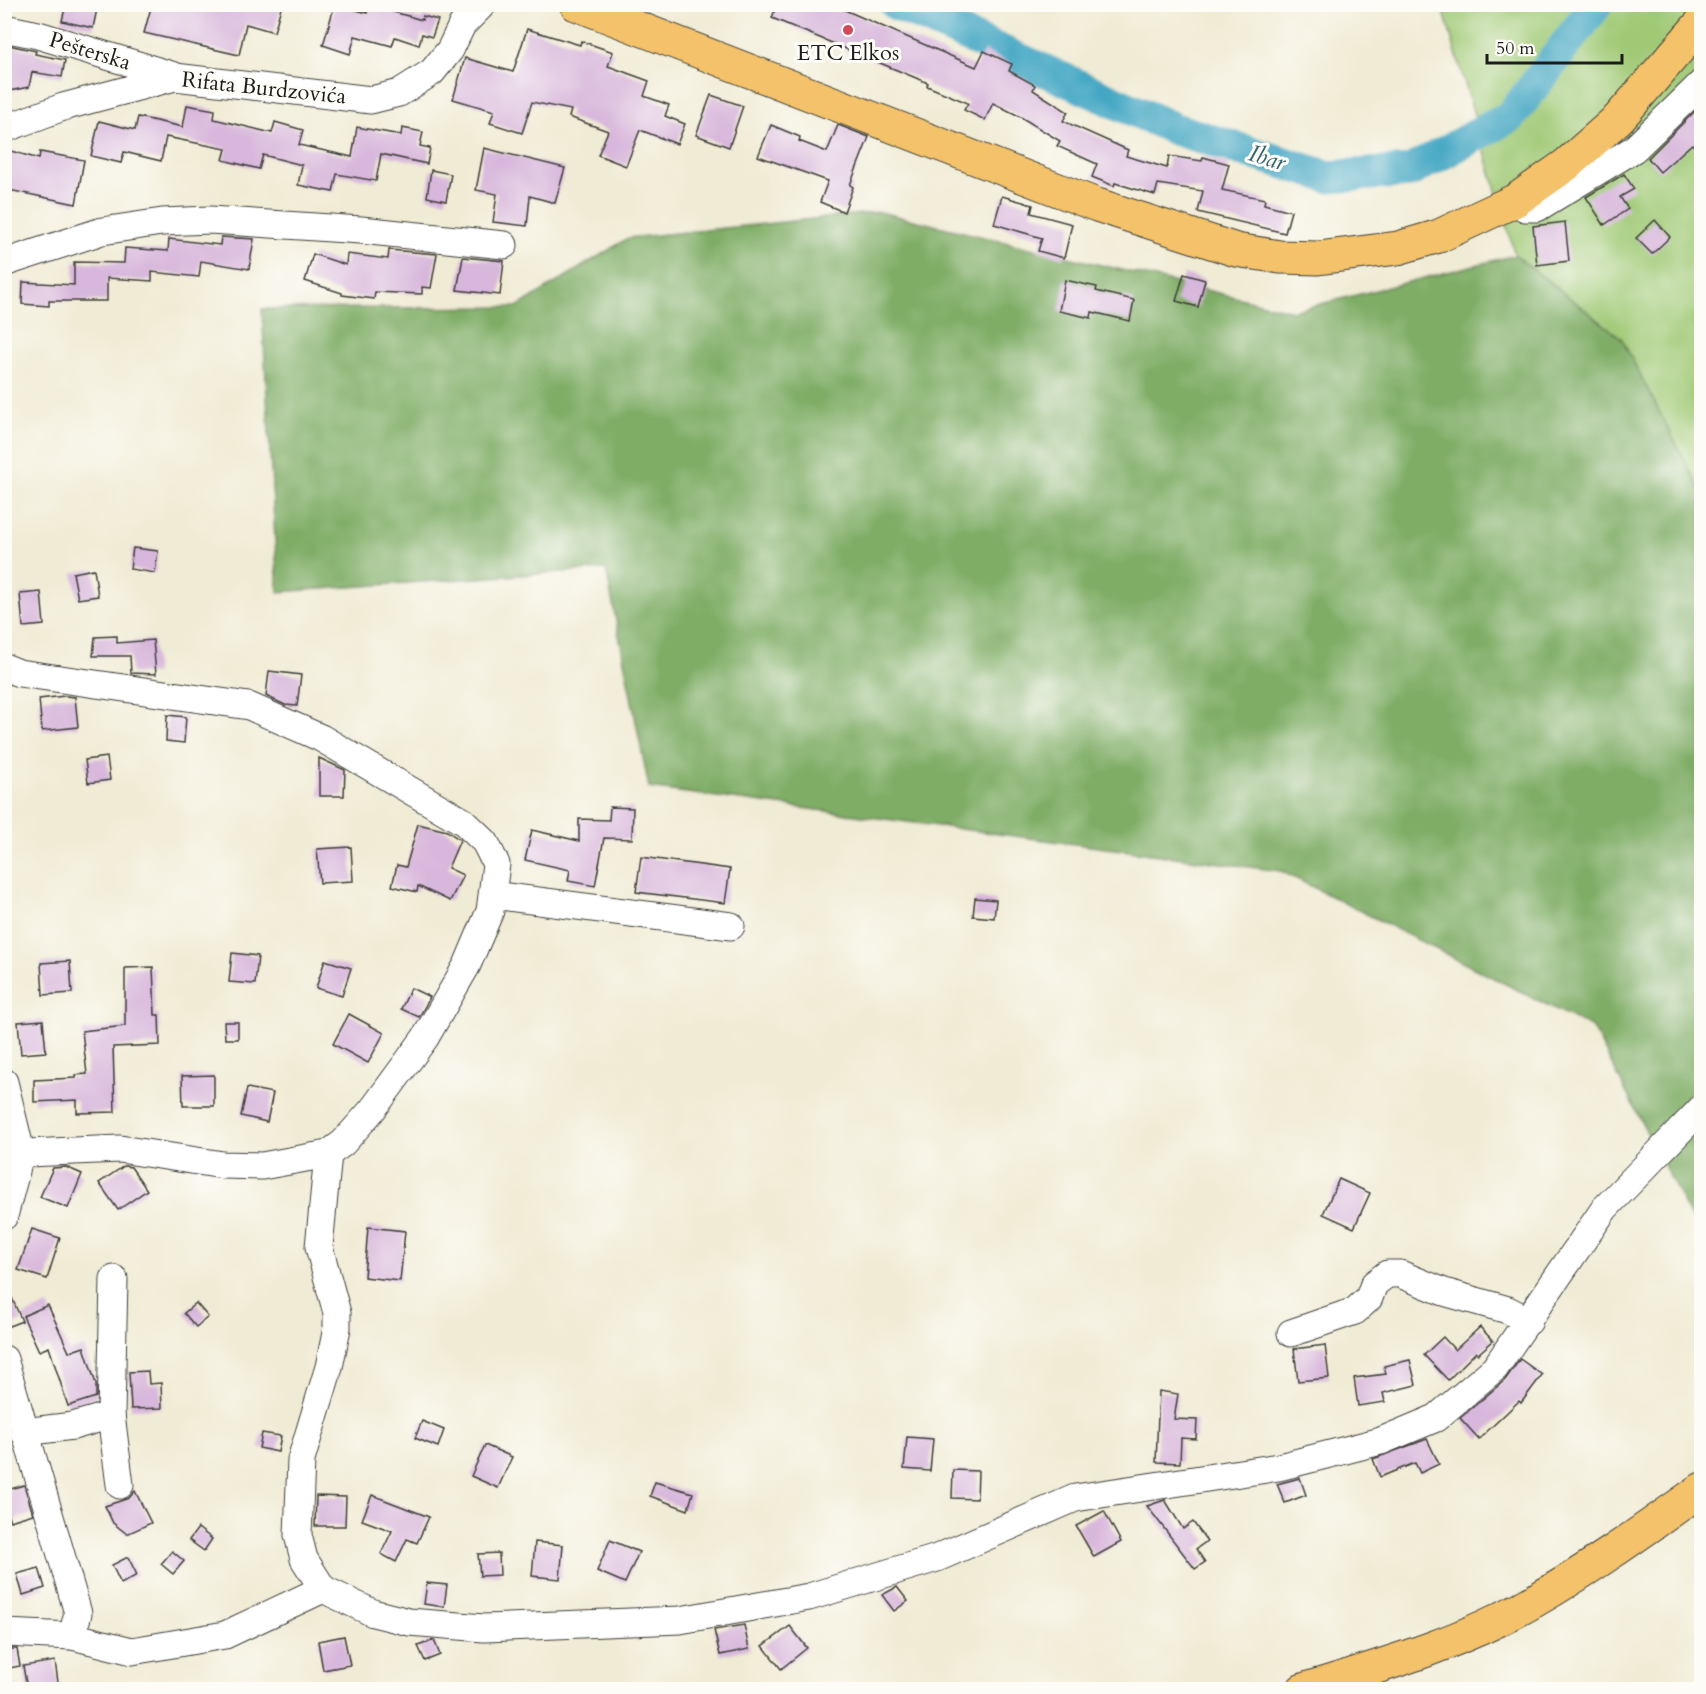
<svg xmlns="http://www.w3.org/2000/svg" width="1706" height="1694" font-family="Cardo,serif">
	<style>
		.green { fill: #9fc975; stroke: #5e7248; stroke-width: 1.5 }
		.forest { fill: #7fad66; stroke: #4e6441; stroke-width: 1.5 }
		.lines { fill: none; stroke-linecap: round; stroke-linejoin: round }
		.river { stroke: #44a7c4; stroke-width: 33 }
		.building { fill: #d8b7dc }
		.minor-casing { stroke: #3c3b38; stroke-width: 29 }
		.major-casing { stroke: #3c3b38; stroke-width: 35 }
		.minor { stroke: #fff; stroke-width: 27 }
		.major { stroke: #f3c26a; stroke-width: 33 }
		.poi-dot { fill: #d1495b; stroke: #fdfcf7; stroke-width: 2 }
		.labels { text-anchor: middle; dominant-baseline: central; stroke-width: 6; stroke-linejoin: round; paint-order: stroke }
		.street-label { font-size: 22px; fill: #1c1c1c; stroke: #fdfcf7 }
		.poi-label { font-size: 22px; fill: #1c1c1c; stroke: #fdfcf7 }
		.water-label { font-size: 24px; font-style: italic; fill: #306270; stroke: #fdfcf7 }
	</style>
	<rect width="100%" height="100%" fill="#fdfcf7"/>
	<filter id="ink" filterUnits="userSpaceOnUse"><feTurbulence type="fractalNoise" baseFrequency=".0167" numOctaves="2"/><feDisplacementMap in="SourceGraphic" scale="12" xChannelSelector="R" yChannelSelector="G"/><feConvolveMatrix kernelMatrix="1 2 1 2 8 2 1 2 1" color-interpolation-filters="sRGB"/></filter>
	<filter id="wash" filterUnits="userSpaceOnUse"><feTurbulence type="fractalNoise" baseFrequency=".008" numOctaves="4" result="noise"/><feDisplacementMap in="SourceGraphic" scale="24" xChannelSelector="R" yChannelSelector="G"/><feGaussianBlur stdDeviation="1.35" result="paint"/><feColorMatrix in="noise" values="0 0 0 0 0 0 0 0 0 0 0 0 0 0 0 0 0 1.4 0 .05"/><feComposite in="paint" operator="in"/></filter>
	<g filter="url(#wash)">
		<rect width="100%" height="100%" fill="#f0ebd4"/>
		<path class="green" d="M1442,5H1701V492L1621,338L1515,255Z"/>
		<path class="forest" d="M880,212L1293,311L1515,255L1621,338L1701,492V1237L1593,1028L1281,871L649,788L606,569L278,592L262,309L517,307L628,238Z"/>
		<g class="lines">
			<path class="river" d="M896,4L1175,129L1329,177L1410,171L1511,116L1597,4"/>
		</g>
		<g id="blocks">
			<g class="building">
				<path d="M66,4H98L93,28L62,21Z"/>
				<path d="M152,4H282L274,32L246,24L239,55L144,33Z"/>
				<path d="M335,4L367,13L369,5L422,20L423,16L438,20L432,37L422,34L419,45L395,37L392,46L355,36L350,54L323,45Z"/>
				<path d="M777,4H831L976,67L984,51L1012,64L1009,71L1035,85L1033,90L1068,112L1063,121L1128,150L1126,156L1167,168L1169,156L1202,161L1203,157L1229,164L1222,190L1265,199L1264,204L1291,211L1285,233L1198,212L1203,191L1158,184L1155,195L1115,183L1114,186L1092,177L1097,164L1057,146L1060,141L1019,116L993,103L985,120L964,110L968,103L927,86L928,83L772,18Z"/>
				<path d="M527,29L580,45L581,41L613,52L608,66L649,81L644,96L669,105L665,116L685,124L677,144L640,130L626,166L598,155L608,131L569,117L571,110L532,102L522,133L490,123L494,111L453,99L465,58L513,72Z"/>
				<path d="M4,44L36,51L35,54L65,60L62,77L32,72L29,87L4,92Z"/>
				<path d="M711,95L743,106L729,147L696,135Z"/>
				<path d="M187,105L215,110L214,119L272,133L275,122L303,130L299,145L352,157L357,127L401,135L402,128L423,132L420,146L430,148L427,164L381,154L376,181L337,174L333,192L298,185L302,165L263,155L259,169L223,160L226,149L166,137L161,161L124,152L121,163L91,156L99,121L135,130L138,117L183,127Z"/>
				<path d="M1701,105V153L1692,144L1660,172L1648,158Z"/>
				<path d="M771,125L800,137L799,141L827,152L838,125L869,137L850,185L853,187L844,212L820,202L828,181L758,156Z"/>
				<path d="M484,148L565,168L555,203L530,196L527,226L493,222L497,194L476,190Z"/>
				<path d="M4,149L39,159L40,152L84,160L76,204L4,189Z"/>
				<path d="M431,170L451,174L446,201L427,197Z"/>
				<path d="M1624,174L1634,189L1620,197L1628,209L1604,225L1586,197Z"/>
				<path d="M1002,196L1033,205L1031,213L1072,224L1064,258L1038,251L1042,238L994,224Z"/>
				<path d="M1655,220L1670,237L1652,254L1636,238Z"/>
				<path d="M1565,222L1569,261L1537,265L1533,226Z"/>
				<path d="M221,237L254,239L249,269L201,261L199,277L152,272V281L107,278V301H49V306L22,304L23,282L74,285V262L124,263L125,248L168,251L169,239L220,245Z"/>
				<path d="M389,250L437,254L431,288L422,287V294L375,292L374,299L342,295V293L305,281L313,254L346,265L347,254L388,259Z"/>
				<path d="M463,257L504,261L500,295L457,290Z"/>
				<path d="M1184,274L1205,280L1198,307L1176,301Z"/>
				<path d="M1065,280L1097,287L1096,291L1134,300L1130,321L1092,312L1091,318L1059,311Z"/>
				<path d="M133,548L158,551L155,573L130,569Z"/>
				<path d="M94,569L98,596L78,599L73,573Z"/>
				<path d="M41,592L44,625L23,627L20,594Z"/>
				<path d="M117,636V643L153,640L156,674L131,673L130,656H93L95,637Z"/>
				<path d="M269,671L301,675L297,706L285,705L266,696Z"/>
				<path d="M65,696L75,697L78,727L42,731L39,699Z"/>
				<path d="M167,715L186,717L184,743L166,741Z"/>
				<path d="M107,757L110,780L88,783L85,760Z"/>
				<path d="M319,758L345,770L344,796H319Z"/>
				<path d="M610,807L633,808L632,839L604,838L595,886L568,881L570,870L525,860L532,830L579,841V819L609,820Z"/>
				<path d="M418,824L447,831L460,840L448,868L463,875L450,901L418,886L417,892L392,886L397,865L406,867Z"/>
				<path d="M351,847L353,881L320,883L317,849Z"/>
				<path d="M641,857L730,869L725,903L636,892Z"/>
				<path d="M975,898L996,900L994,918L973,916Z"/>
				<path d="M232,953L258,956L255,984L229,982Z"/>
				<path d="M325,960L351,968L342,996L316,988Z"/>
				<path d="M70,961L72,993L43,995L41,963Z"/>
				<path d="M153,967L155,1015H159L160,1045L113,1047L115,1112L77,1113V1100L34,1102V1080L76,1078V1075L87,1074L82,1031L125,1026V968Z"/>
				<path d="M411,988L430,997L419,1017L401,1009Z"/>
				<path d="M349,1014L384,1033L368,1063L333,1044Z"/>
				<path d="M43,1020L46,1052L21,1054L18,1022Z"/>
				<path d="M224,1022H238V1039H225Z"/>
				<path d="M214,1075V1106H183L182,1076Z"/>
				<path d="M247,1088L273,1093L267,1122L241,1116Z"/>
				<path d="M124,1166L131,1167L147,1190L118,1210L99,1183Z"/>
				<path d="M66,1167L82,1174L68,1208L40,1197L53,1168Z"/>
				<path d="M1339,1179L1370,1193L1354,1228L1323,1214Z"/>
				<path d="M368,1227L405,1231L400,1281L364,1277Z"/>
				<path d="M32,1229L60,1238L47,1279L18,1270Z"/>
				<path d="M4,1280L22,1321L4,1328Z"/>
				<path d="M196,1303L208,1317L196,1327L184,1313Z"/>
				<path d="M48,1305L69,1352L84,1347L96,1384V1397L68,1406L49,1347L39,1351L23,1316Z"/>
				<path d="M1480,1327L1493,1341L1478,1354L1476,1352L1448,1380L1424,1355L1443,1337L1455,1350Z"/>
				<path d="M1325,1345L1329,1378L1298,1381L1294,1349Z"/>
				<path d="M1520,1359L1542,1375L1521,1403L1519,1401L1479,1439L1460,1418L1505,1380Z"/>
				<path d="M1410,1360L1416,1385L1383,1393L1385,1402L1358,1406L1354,1378L1386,1374L1384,1366Z"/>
				<path d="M148,1371L149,1384L161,1383L162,1408L131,1409L129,1372Z"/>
				<path d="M1159,1391L1178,1394L1174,1419L1197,1420L1196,1439L1181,1438L1180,1463L1156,1462Z"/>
				<path d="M422,1421L444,1430L438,1447L415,1438Z"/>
				<path d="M262,1433L281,1436L278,1452L259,1448Z"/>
				<path d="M907,1437L933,1439L930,1471L904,1469Z"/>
				<path d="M1427,1439L1439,1464L1420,1473L1415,1463L1380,1477L1373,1459Z"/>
				<path d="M485,1445L512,1457L498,1488L471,1476Z"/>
				<path d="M953,1470L978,1471L977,1499L952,1498Z"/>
				<path d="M1300,1478L1306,1495L1285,1503L1277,1484Z"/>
				<path d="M655,1482L693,1493L688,1510L650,1496Z"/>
				<path d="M24,1485L33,1514L10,1521L4,1504V1491Z"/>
				<path d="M135,1491L151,1523L127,1534L113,1523L105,1506L129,1498Z"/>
				<path d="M372,1495L429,1517L417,1543L407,1539L396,1562L381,1554L392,1531L362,1520Z"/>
				<path d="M316,1496L346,1497L345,1526H315Z"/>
				<path d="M1165,1500L1183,1529L1193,1522L1207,1541L1196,1549L1205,1562L1195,1569L1147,1506Z"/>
				<path d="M1104,1511L1121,1542L1094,1557L1076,1526Z"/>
				<path d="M198,1528L212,1539L204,1551L189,1540Z"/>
				<path d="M610,1540L639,1552L625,1583L597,1571Z"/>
				<path d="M535,1542L563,1545L560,1579L532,1576Z"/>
				<path d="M172,1551L184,1561L173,1574L161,1564Z"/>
				<path d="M499,1553L500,1575L480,1576L478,1554Z"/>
				<path d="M128,1557L137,1575L121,1584L112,1565Z"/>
				<path d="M39,1568L45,1588L23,1595L17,1574Z"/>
				<path d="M427,1583L447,1585L444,1607L424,1604Z"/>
				<path d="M897,1587L908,1601L894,1611L882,1595Z"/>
				<path d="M744,1625L749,1649L720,1655L714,1630Z"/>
				<path d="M790,1626L807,1648L781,1669L763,1646Z"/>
				<path d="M344,1636L350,1665L323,1670L318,1641Z"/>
				<path d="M434,1640L440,1655L425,1661L418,1646Z"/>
				<path d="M4,1649H17L20,1666L4,1669Z"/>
				<path d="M55,1661L59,1689H27L23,1666Z"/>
			</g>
		</g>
	</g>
	<g filter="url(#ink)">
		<use href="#blocks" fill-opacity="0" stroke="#3c3b38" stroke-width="1.5"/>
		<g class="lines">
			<g class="minor-casing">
				<g id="minor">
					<path d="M4,28L38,35L174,76"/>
					<path d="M4,129L63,107L175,77L371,100L399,93L432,72L450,50L462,25L483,4"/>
					<path d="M1516,200L1525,208H1537L1634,149L1702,83"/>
					<path d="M4,263L102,231L162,222L210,220L361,230L504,245"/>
					<path d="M4,667L19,673L249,706L321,738L464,822L485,842L496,864L490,911L467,965L425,1038L373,1109L343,1143L328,1154L262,1166L223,1165L120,1149L4,1154"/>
					<path d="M493,895L731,926"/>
					<path d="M4,1082L21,1152L4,1216"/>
					<path d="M114,1279L111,1415L120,1485"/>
					<path d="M1291,1333L1355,1311L1369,1298L1374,1284L1387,1274H1400L1444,1292L1508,1310L1529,1321"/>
					<path d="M4,1359L78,1613L72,1636"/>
					<path d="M24,1432L73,1426L111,1415"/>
					<path d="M323,1589L304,1559L298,1535L301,1460L329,1367L337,1328V1313L319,1247L328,1154"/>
					<path d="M4,1633L72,1636L132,1651L225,1635L323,1589L373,1613L409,1622L484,1628L680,1620L809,1597L937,1558L1075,1498L1279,1467L1381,1441L1436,1418L1495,1368L1605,1208L1702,1108"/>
				</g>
			</g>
			<g class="major-casing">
				<g id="major">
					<path d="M576,4L1097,205L1236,250L1280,257L1318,258L1398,248L1439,236L1516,200L1566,165L1619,118L1702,22"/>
					<path d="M1303,1690C1381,1666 1464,1642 1534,1601C1592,1568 1647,1528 1702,1489"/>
				</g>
			</g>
			<use href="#minor" class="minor"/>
			<use href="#major" class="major"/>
		</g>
	</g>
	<circle class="poi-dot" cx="848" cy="30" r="6"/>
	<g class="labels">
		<g class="street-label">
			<text transform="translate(90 51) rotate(17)">Pešterska</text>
			<text transform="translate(264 88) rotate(6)">Rifata Burdzovića</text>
		</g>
		<g class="poi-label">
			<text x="848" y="53">ETC Elkos</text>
		</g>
		<g class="water-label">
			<text transform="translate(1267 158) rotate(17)">Ibar</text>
		</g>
	</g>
	<rect width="1706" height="1694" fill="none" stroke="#fdfcf7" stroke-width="24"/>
	<path d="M1487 54v9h135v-9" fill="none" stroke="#1c1c1c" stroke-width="3"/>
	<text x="1496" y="54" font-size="18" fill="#1c1c1c" stroke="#fdfcf7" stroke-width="4.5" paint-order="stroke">50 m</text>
</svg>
